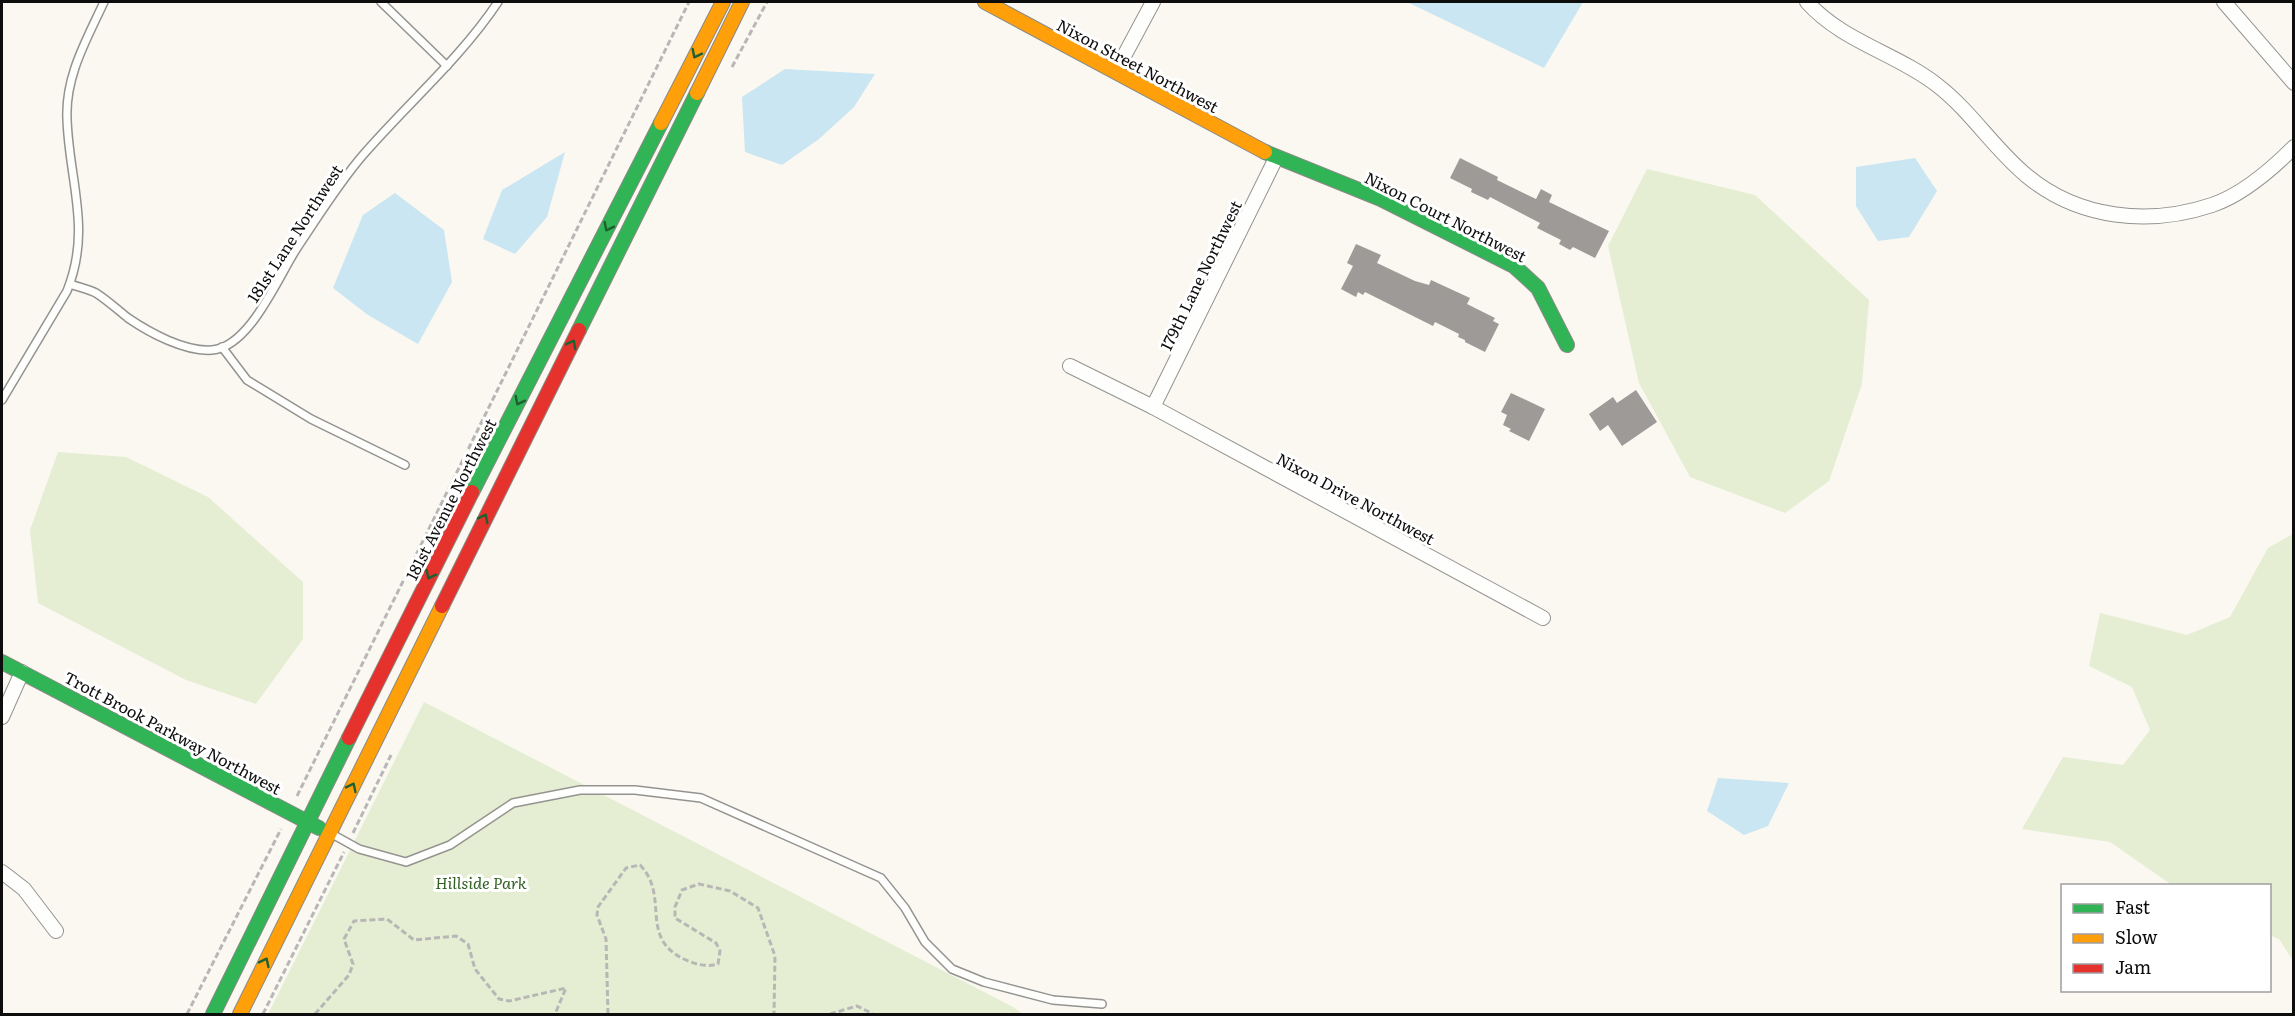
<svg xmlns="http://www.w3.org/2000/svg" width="2295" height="1016" font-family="Literata,serif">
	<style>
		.green { fill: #e5eed2 }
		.water { fill: #cae6f2 }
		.building { fill: #9d9a97 }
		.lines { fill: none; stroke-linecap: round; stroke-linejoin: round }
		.lane-casing { stroke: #949390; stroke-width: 10 }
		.street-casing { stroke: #949390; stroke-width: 16 }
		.fast-casing { stroke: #8a8986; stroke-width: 16 }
		.slow-casing { stroke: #8a8986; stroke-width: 16 }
		.jam-casing { stroke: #8a8986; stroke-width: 16 }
		.path { stroke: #b8b7b6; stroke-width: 3; stroke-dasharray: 6 3; stroke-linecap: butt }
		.lane { stroke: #fefefd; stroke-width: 7 }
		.street { stroke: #fefefd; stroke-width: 14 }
		.fast { stroke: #30b455; stroke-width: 14 }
		.slow { stroke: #ff9f0a; stroke-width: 14 }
		.jam { stroke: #e5322d; stroke-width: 14 }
		.oneway { stroke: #1e6031 }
		.labels { text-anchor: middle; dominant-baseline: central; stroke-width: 6; stroke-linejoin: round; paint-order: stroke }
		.street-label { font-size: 16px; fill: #0d0d0d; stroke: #fff }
		.park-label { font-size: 16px; font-style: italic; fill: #316021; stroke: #fff }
	</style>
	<rect width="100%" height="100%" fill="#faf8f1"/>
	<g class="green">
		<path d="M1647,169L1755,195L1869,300L1862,384L1829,481L1785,513L1690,477L1639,383L1608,246Z"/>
		<path d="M58,452L126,457L208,497L303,582V639L256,704L186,680L38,603L30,530Z"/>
		<path d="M2293,534V961L2280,940L2270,935V886L2172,885L2110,842L2022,829L2063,757L2123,765L2150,730L2132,687L2089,666L2100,613L2187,635L2230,617L2268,548Z"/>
		<path d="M424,702L1013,1007L1023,1014H268Z"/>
	</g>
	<g class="water">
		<path d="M1407,2H1583L1544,68Z"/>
		<path d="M785,69L875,74L854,107L819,139L782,165L745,152L742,97Z"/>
		<path d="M565,152L547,217L515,254L483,239L502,190Z"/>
		<path d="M1915,158L1937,191L1909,237L1878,241L1856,206V167Z"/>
		<path d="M395,193L444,230L452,282L418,344L368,315L333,288L363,215Z"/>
		<path d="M1718,778L1789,783L1768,826L1744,835L1707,811Z"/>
	</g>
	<g class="building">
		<path d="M1460,158L1498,177L1497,180L1536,199L1541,189L1552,195L1549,202L1609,231L1595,258L1573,247L1570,250L1559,244L1561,240L1537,228L1540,223L1490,197L1488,200L1471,192L1472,189L1450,178Z"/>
		<path d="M1356,244L1381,255L1377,263L1415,281L1429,285L1431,280L1470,298L1467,304L1495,318L1493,321L1499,324L1485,352L1465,342V340L1458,337L1459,334L1435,322L1433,326L1365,292L1363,295L1358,292L1356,297L1341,289L1353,266L1347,263Z"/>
		<path d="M1636,390L1657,422L1622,446L1608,425L1600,431L1589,414L1613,397L1617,403Z"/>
		<path d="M1511,393L1545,409L1529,441L1509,431L1511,429L1503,425L1507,415L1501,412Z"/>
	</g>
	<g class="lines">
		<g class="lane-casing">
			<g id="lane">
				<path d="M381,2L447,66"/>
				<path d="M70,284C78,287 88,289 96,293C107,300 118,310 128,318C150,333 185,352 212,350C250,347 278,277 297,248C318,217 338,184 363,155C408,103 460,59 498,2"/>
				<path d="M222,347L247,380L311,419L405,465"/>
				<path d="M2,400L67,291C92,229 69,181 67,119C65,76 87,39 104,2"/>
				<path d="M332,834L359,849L406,862L450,845L513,803L580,790H635L701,798L881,878L905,908L925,942L952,969L984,982L1053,1000L1102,1004"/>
			</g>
		</g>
		<g class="street-casing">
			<g id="street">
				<path d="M1807,2C1843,42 1896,53 1937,85C1971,111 1994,149 2027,176C2079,219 2149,226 2212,205C2242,195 2272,169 2294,147"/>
				<path d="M2224,2L2294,83"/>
				<path d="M1116,71L1153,2"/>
				<path d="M1070,366L1153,407L1543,618"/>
				<path d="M1153,407L1276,158"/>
				<path d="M2,717L22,672"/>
				<path d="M2,872L24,889L56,931"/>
			</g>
		</g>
		<g class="fast-casing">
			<g id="fast">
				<path d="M1265,152L1381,199L1514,266L1538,288L1567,345"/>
				<path d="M579,330L697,93"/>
				<path d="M472,492L661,123"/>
				<path d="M2,662L319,828"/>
				<path d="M213,1014L349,738"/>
			</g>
		</g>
		<g class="slow-casing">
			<g id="slow">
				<path d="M985,2L1265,152"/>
				<path d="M697,93L742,2"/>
				<path d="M661,123L723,2"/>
				<path d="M240,1014L442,606"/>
			</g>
		</g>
		<g class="jam-casing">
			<g id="jam">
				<path d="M442,606L579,330"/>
				<path d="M349,738L472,492"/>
			</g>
		</g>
		<g class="path">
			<path d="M732,67L767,2"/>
			<path d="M297,796L689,2"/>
			<path d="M353,833L391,755"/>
			<path d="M187,1014L281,829"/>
			<path d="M263,1014L344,852"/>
			<path d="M315,1014L349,975L353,964L344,939L354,921L387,919L414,940L456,936L468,944L475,969L499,999L509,1001L566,988L555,1014"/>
			<path d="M608,1014L606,939L597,915L598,907L626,868L640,865C671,897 637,938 686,960C697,965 707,967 718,964L720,951L716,943L675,918V907L682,890L699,884L730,891L758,908L775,956L774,1014"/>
			<path d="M830,1014L857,1006L873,1014"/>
		</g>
		<use href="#lane" class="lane"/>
		<use href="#street" class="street"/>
		<use href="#fast" class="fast"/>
		<use href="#slow" class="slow"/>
		<use href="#jam" class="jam"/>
	</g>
	<defs><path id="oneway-chevron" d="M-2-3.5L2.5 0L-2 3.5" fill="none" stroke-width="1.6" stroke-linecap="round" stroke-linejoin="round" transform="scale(1.5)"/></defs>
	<g class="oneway">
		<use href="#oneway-chevron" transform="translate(696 54) rotate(117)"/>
		<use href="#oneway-chevron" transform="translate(608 227) rotate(117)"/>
		<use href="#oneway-chevron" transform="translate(572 344) rotate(-63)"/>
		<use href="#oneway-chevron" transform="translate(519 401) rotate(117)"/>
		<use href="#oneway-chevron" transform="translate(484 518) rotate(-63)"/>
		<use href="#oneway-chevron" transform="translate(430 575) rotate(117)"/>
		<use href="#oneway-chevron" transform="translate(352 787) rotate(-64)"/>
		<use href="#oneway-chevron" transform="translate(265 962) rotate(-64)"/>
	</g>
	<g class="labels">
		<g class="street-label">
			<text transform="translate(1138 65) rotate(28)">Nixon Street Northwest</text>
			<text transform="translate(1446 216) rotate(27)">Nixon Court Northwest</text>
			<text transform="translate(294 233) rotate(-57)">181st Lane Northwest</text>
			<text transform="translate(1200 275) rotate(-64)">179th Lane Northwest</text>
			<text transform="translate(1356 498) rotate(28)">Nixon Drive Northwest</text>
			<text transform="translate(450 499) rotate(-63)">181st Avenue Northwest</text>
			<text transform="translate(173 732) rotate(28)">Trott Brook Parkway Northwest</text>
		</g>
		<g class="park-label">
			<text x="481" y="882">Hillside Park</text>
		</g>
	</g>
	<rect width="2295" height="1016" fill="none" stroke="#0d0d0d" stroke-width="6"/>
	<rect x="2061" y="884" width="210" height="108" fill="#ffffff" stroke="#9e9e9e" stroke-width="1.5"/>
	<rect x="2073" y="904" width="30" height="9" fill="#30b455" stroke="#9e9e9e" stroke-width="1.5"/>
	<text x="2115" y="914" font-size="18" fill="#0d0d0d">Fast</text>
	<rect x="2073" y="934" width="30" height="9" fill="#ff9f0a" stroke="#9e9e9e" stroke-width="1.5"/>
	<text x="2115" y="944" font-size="18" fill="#0d0d0d">Slow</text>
	<rect x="2073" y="964" width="30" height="9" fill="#e5322d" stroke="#9e9e9e" stroke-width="1.5"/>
	<text x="2115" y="974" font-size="18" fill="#0d0d0d">Jam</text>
</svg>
